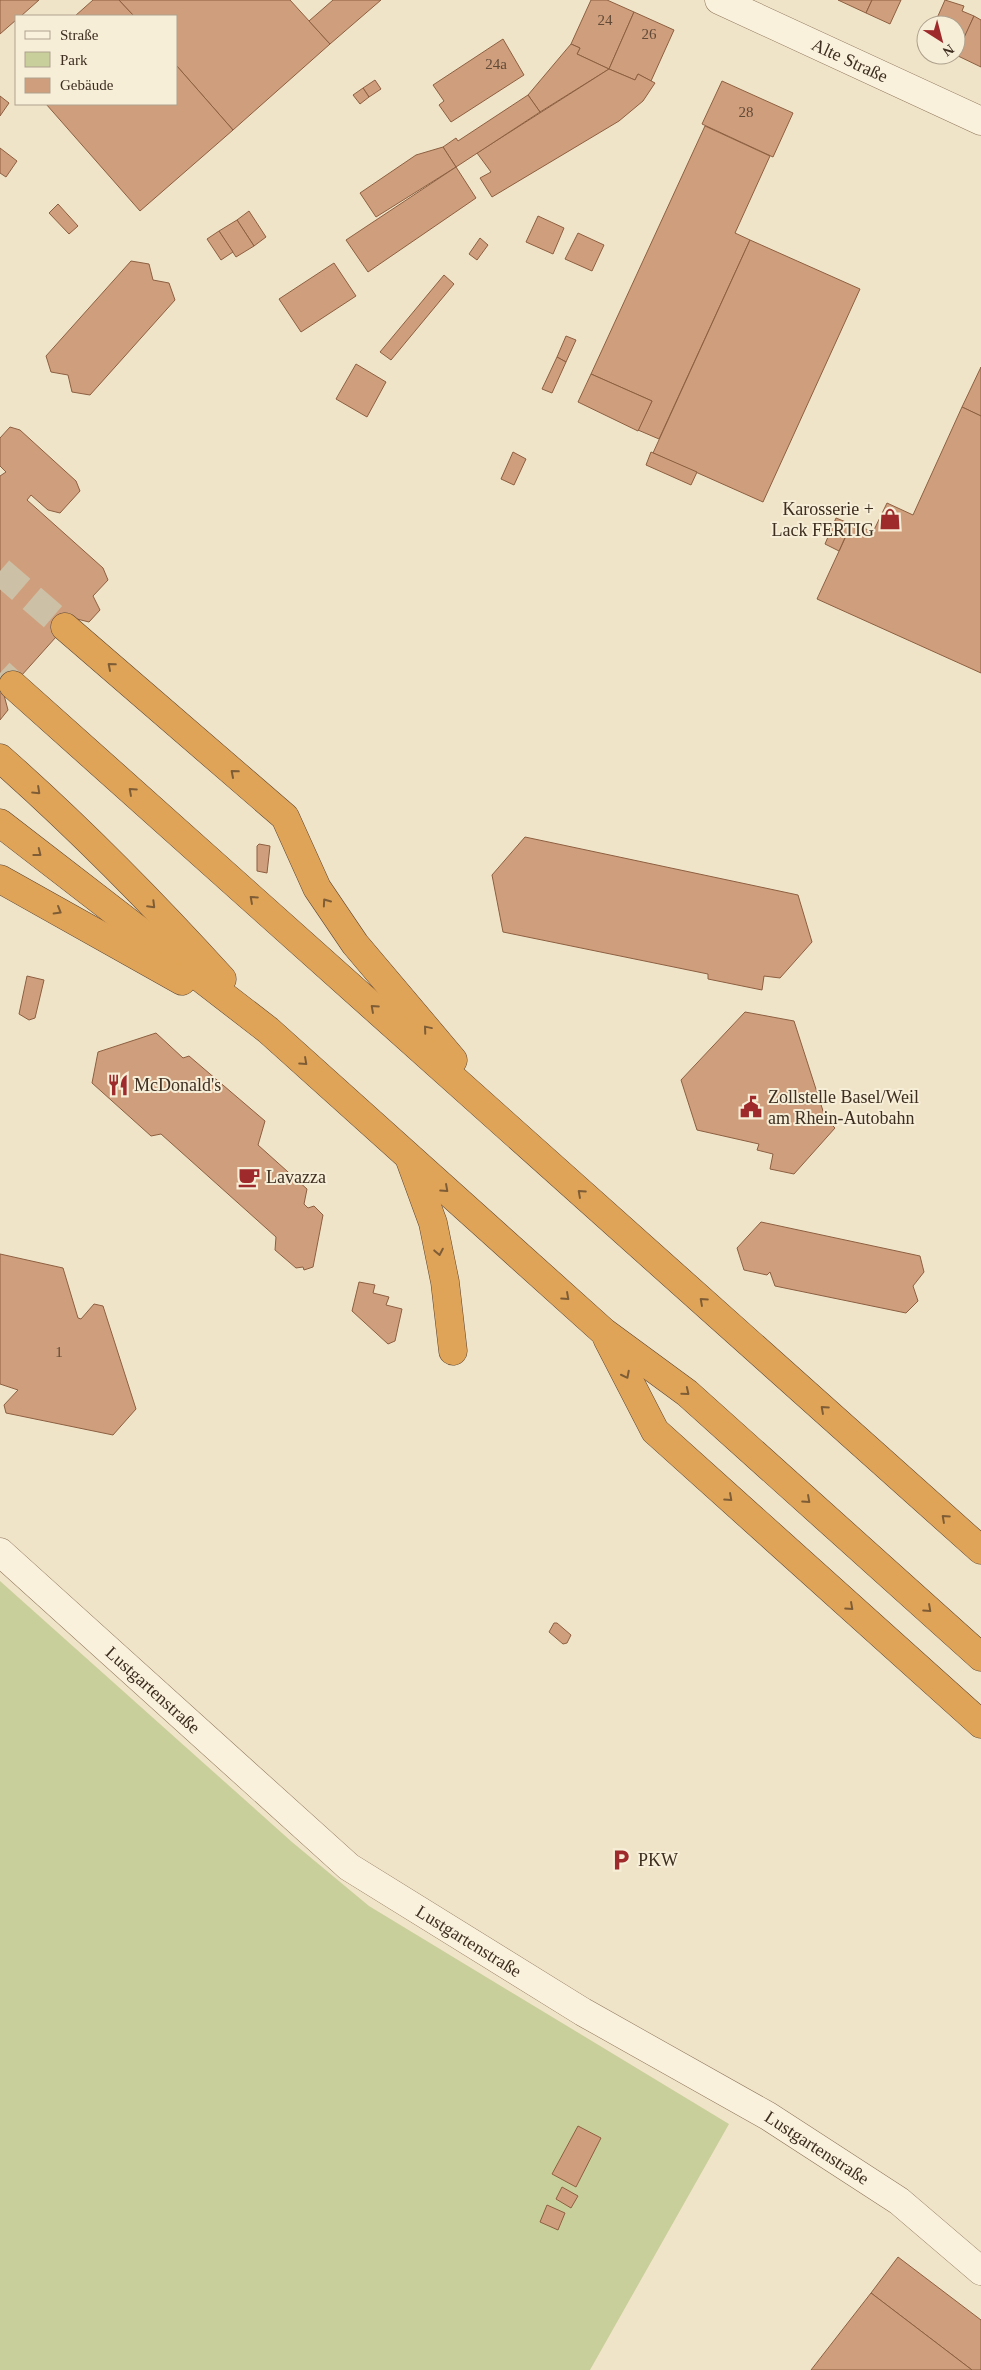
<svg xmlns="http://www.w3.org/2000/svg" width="981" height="2370" font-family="'Times New Roman',serif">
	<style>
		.green { fill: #c9cf9b }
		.building { fill: #cf9f7d; stroke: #8d5f41 }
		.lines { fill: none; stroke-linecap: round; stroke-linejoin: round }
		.motorway-tunnel { stroke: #ccc0a6; stroke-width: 28; stroke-dasharray: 28 14; stroke-linecap: butt }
		.minor-casing { stroke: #8d765c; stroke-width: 29 }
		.motorway-casing { stroke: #5b4430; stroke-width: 29 }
		.minor { stroke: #faf1dc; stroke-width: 28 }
		.motorway { stroke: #e0a458; stroke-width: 28 }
		.oneway { stroke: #7e5d36 }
		.labels { text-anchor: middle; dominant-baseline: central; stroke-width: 4; stroke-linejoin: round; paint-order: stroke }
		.number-label { font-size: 15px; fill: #624a37 }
		.street-label { font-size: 18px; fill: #3d2e20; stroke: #f7eed8 }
		.poi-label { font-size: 18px; fill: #3d2e20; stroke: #f7eed8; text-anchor: start }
	</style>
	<rect width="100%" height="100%" fill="#f0e4c8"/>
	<path class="green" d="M0,1581L292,1842L369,1906L729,2124L590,2370H0Z"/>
	<g class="building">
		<path d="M0,0H39L21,16H16V20L0,34Z"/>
		<path d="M93,0H119L134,16H75Z"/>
		<path d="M119,0H290L330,44L233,130L176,65V16H134Z"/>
		<path d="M333,0H381L330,44L309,21Z"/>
		<path d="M591,0H607L634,12L609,69L577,54L580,48L571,44Z"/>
		<path d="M838,0H872L866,13Z"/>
		<path d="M872,0H901L890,24L866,13Z"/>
		<path d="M945,0L964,6L962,11L974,16L957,54L956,25H934Z"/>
		<path d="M634,12L674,30L651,81L638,74L635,80L609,69Z"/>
		<path d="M974,16L981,20V67L956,55Z"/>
		<path d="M503,39L524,75L451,122L439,105L444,101L433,85Z"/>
		<path d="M571,44L580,48L577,54L609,69L540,112L528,95Z"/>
		<path d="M176,65L233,130L140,211L46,104H176Z"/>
		<path d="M609,69L635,80L638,74L655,83L643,101L619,121L492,197L480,178L491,172L477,153Z"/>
		<path d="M375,80L381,89L369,97L363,88Z"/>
		<path d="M722,81L793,113L773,157L702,124Z"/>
		<path d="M363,88L369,97L360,104L353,95Z"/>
		<path d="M528,95L540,112L456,167L443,147L456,138L458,141Z"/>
		<path d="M0,96L9,103L0,116Z"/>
		<path d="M705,126L770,156L735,233L750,240L659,439L638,430L652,401L591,374Z"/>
		<path d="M443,147L456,167L376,217L360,193L416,155Z"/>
		<path d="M0,148L17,161L6,177L0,173Z"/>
		<path d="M456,167L476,198L368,272L346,240Z"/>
		<path d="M58,204L78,226L69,234L49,213Z"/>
		<path d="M249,211L266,237L254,246L237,220Z"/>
		<path d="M538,216L564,228L553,254L526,242Z"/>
		<path d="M237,220L254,246L236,257L219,231Z"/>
		<path d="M219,231L233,252L221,260L207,239Z"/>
		<path d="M578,233L604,245L592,271L565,259Z"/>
		<path d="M480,238L488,245L477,260L469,254Z"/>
		<path d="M750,240L860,289L763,502L653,453Z"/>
		<path d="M131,261L149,264L153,280L169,283L175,300L90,395L72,392L68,375L51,372L46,356Z"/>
		<path d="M334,263L356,296L301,332L279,299Z"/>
		<path d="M444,275L454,284L391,360L380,352Z"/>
		<path d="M566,336L576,340L566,362L557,357Z"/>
		<path d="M557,357L566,362L552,393L542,389Z"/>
		<path d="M356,364L386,382L367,417L336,399Z"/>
		<path d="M981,367V416L962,407Z"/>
		<path d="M591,374L652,401L638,431L578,402Z"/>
		<path d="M962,407L981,416V673L817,599L852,523L873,532L887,503L913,515Z"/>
		<path d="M10,427L20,430L76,481L80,491L60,513L48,510L31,495L27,500L103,568L108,580L93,596L100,610L89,622L73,618L4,695L8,710L0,720V476L6,472L0,466V438Z"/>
		<path d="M513,452L526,459L514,485L501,479Z"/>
		<path d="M651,452L697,472L691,485L646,465Z"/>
		<path d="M836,518L851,524L839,551L825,544Z"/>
		<path d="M525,837L798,895L812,942L780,978L764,976L762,990L708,979V974L503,932L492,875Z"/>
		<path d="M259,844L270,846L267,873L257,871V846Z"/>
		<path d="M27,976L44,980L35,1018L29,1020L19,1014Z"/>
		<path d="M745,1012L794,1021L824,1114L822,1115L835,1128L794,1174L770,1169L773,1154L757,1150L759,1144L697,1130L681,1080Z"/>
		<path d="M156,1033L183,1058L189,1056L265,1121L258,1145L307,1189L304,1204L308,1208L314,1206L323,1215L313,1267L304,1270L303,1267L296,1268L275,1250L276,1237L161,1134L151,1136L92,1083L98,1052Z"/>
		<path d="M761,1222L920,1256L924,1272L913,1286L918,1301L906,1313L775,1286L770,1272L767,1275L744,1270L737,1248Z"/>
		<path d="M0,1254L63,1268L78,1318L81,1319L94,1304L103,1306L136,1409L113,1435L6,1413L4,1405L18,1390L0,1384Z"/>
		<path d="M359,1282L375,1285L373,1293L389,1297L386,1305L402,1309L395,1341L388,1344L352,1311Z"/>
		<path d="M554,1623H557L571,1635L567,1643L563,1644L549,1632Z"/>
		<path d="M578,2126L601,2138L576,2187L552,2174Z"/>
		<path d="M562,2187L578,2196L571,2208L556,2199Z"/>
		<path d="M547,2205L565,2213L558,2230L540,2222Z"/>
		<path d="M898,2257L981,2320V2370H972L871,2293Z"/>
		<path d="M871,2293L972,2370H811Z"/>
	</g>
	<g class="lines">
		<g class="motorway-tunnel">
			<path d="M0,571L65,627"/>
			<path d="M0,673L13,685"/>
		</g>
		<g class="minor-casing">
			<g id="minor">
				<path id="s1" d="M719,0L981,121"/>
				<path id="s2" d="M0,1552L349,1867L583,2012L768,2116L899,2201L981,2271"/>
			</g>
		</g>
		<g class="motorway-casing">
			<g id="motorway">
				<path d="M65,627L285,817L317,888L355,944L453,1060"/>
				<path d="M13,685L981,1550"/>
				<path d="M0,758C78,827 152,902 222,979"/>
				<path d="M0,823L268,1030L604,1332L687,1393L981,1657"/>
				<path d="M0,879L182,981"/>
				<path d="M410,1160L433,1223L445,1282L453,1351"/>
				<path d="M607,1338L655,1431L981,1724"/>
			</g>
		</g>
		<use href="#minor" class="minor"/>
		<use href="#motorway" class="motorway"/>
	</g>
	<defs><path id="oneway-chevron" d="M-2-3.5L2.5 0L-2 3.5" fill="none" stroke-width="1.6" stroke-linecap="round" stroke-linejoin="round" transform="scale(1.25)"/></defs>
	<g class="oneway">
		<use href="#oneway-chevron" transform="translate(111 666) rotate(-139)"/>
		<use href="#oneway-chevron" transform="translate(234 773) rotate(-139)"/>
		<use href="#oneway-chevron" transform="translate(37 791) rotate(43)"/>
		<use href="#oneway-chevron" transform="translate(132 791) rotate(-138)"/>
		<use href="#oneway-chevron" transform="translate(38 853) rotate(38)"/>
		<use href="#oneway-chevron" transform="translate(253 899) rotate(-138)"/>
		<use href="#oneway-chevron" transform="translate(326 902) rotate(-125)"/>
		<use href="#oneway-chevron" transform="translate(152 905) rotate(45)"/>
		<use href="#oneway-chevron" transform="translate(58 911) rotate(30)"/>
		<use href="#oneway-chevron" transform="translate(374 1008) rotate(-138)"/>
		<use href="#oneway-chevron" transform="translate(427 1029) rotate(-130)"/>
		<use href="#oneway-chevron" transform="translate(304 1062) rotate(42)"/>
		<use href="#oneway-chevron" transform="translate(445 1189) rotate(42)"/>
		<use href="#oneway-chevron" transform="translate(581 1193) rotate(-138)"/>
		<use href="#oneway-chevron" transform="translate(439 1252) rotate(79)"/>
		<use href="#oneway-chevron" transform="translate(566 1297) rotate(42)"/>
		<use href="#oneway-chevron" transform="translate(703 1301) rotate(-138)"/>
		<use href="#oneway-chevron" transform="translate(626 1375) rotate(63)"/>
		<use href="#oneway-chevron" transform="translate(686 1392) rotate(39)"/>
		<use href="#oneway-chevron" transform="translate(824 1409) rotate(-138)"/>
		<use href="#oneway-chevron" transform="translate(729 1498) rotate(42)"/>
		<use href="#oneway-chevron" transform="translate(807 1500) rotate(42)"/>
		<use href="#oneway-chevron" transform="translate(945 1518) rotate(-138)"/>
		<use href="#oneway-chevron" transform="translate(850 1607) rotate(42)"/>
		<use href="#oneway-chevron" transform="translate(928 1609) rotate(42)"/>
	</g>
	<defs>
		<g id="shop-bare" transform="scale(1.725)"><path d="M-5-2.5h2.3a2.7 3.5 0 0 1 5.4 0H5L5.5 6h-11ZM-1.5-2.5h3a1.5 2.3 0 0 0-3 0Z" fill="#9e2a2b" stroke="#f7eed8" stroke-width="2.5" paint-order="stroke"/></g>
		<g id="restaurant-bare" transform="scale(1.725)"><path d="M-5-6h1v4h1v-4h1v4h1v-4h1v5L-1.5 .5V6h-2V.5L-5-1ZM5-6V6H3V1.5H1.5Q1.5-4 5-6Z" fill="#9e2a2b" stroke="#f7eed8" stroke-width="2.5" paint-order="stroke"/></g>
		<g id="civic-bare" transform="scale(1.725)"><path d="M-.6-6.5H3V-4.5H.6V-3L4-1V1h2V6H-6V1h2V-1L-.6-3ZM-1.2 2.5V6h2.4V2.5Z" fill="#9e2a2b" stroke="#f7eed8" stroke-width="2.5" paint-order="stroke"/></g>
		<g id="cafe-bare" transform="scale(1.725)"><path d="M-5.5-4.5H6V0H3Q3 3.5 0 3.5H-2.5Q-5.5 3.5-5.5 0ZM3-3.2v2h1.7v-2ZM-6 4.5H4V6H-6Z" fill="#9e2a2b" stroke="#f7eed8" stroke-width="2.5" paint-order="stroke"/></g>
		<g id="parking-bare" transform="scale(1.725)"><path d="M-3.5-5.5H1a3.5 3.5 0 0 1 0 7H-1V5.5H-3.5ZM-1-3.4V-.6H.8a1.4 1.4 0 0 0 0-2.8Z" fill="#9e2a2b" stroke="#f7eed8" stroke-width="2.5" paint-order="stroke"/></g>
	</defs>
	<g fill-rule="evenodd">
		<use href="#shop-bare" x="890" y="519"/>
		<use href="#restaurant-bare" x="118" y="1085"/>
		<use href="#civic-bare" x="751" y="1107"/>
		<use href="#cafe-bare" x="249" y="1177"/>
		<use href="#parking-bare" x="621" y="1860"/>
	</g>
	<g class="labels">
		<g class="number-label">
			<text x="605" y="20">24</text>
			<text x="649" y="34">26</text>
			<text x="496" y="64">24a</text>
			<text x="746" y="112">28</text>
			<text x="59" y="1352">1</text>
		</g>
		<g class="street-label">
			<text stroke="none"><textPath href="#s1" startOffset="144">Alte Straße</textPath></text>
			<text stroke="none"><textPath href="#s2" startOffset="206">Lustgartenstraße</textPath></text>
			<text stroke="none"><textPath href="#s2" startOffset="611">Lustgartenstraße</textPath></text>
			<text stroke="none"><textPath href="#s2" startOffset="1016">Lustgartenstraße</textPath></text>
		</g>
		<g class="poi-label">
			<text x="874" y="509" text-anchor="end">Karosserie +<tspan x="874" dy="21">Lack FERTIG</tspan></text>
			<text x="134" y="1085">McDonald's</text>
			<text x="768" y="1097">Zollstelle Basel/Weil<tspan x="768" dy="21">am Rhein-Autobahn</tspan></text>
			<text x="266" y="1177">Lavazza</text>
			<text x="638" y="1860">PKW</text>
		</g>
	</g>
	<rect x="15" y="15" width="162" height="90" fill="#f7eed8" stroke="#ada18e"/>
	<rect x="25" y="31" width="25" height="8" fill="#faf1dc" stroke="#ada18e"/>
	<text x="60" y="40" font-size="15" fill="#3d2e20">Straße</text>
	<rect x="25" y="52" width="25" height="15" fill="#c9cf9b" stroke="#ada18e"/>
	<text x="60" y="65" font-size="15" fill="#3d2e20">Park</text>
	<rect x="25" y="78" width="25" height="15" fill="#cf9f7d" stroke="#ada18e"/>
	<text x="60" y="90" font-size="15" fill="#3d2e20">Gebäude</text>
	<g transform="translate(941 40) rotate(144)"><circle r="24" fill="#f7eed8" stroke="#ada18e"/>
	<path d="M0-4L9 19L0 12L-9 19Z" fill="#9e2a2b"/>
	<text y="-8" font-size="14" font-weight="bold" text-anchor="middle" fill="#3d2e20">N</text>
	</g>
</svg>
